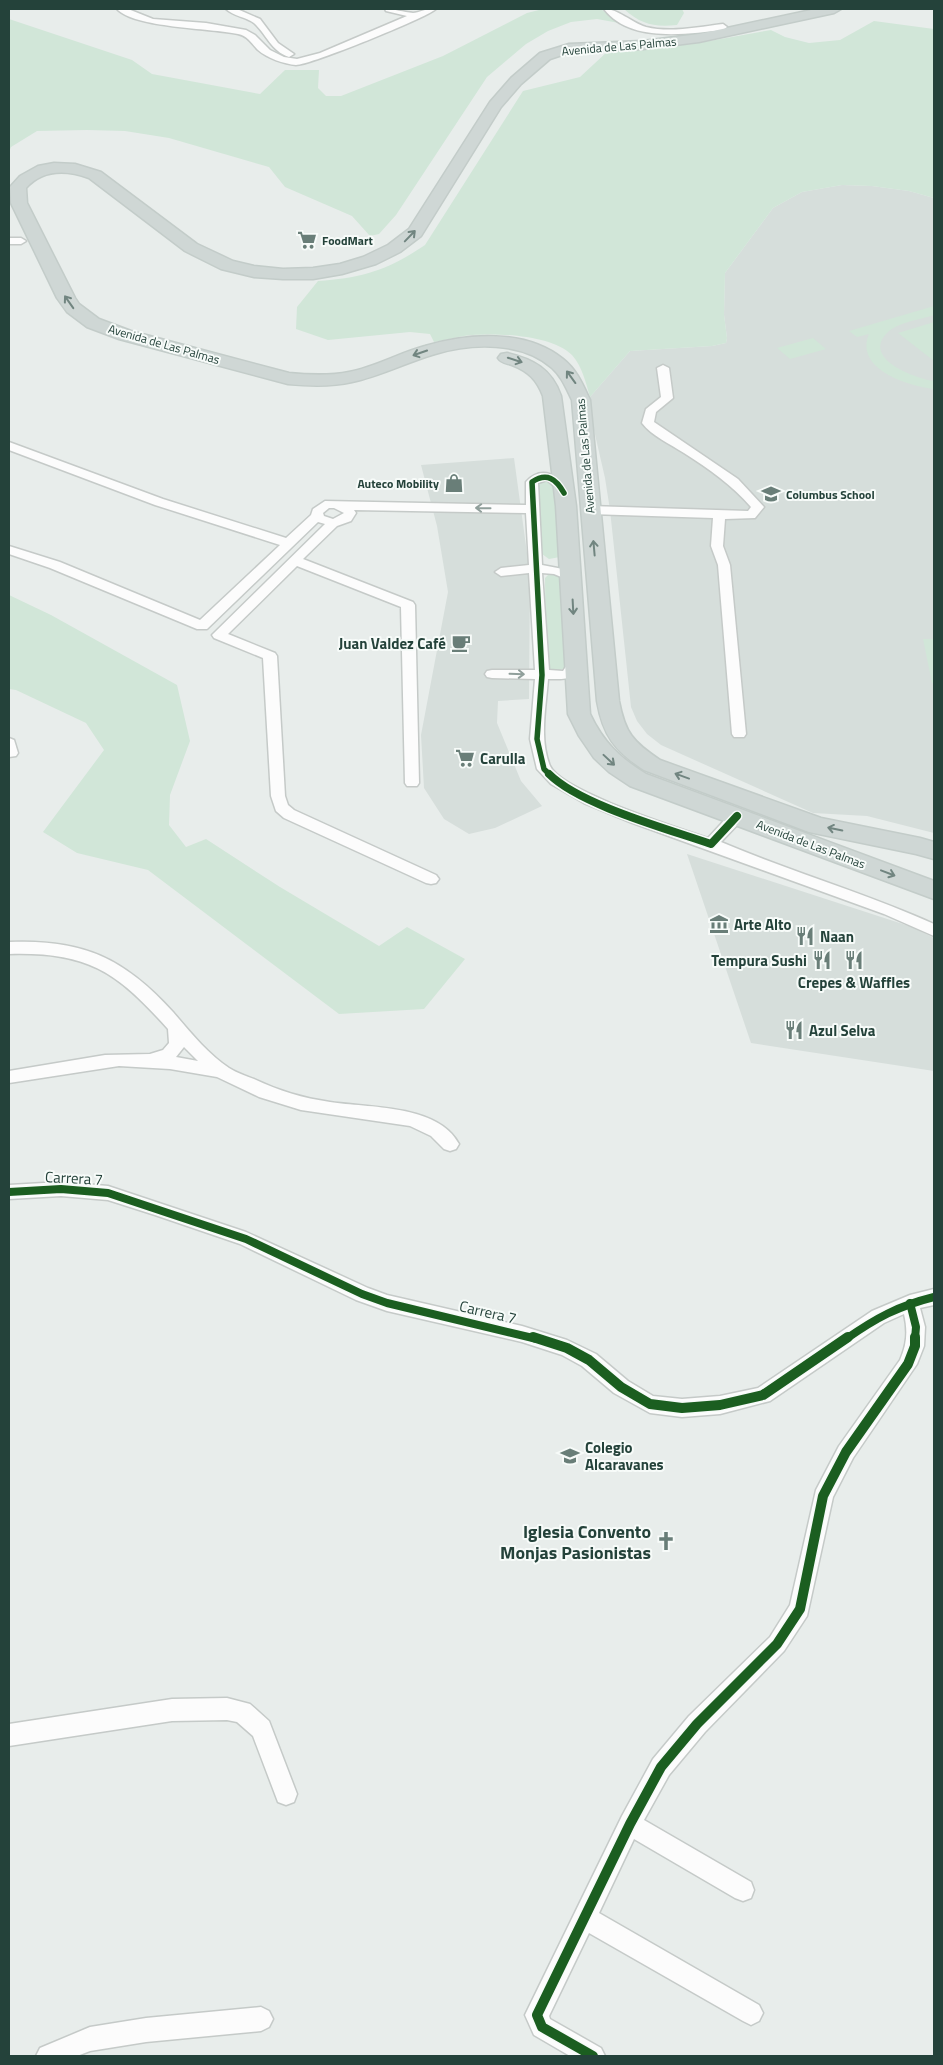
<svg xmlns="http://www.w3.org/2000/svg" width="943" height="2065" font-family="'Titillium Web',sans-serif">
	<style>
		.built { fill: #d6dedb }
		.green { fill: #d1e6d8 }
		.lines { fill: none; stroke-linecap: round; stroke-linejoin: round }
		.minor-casing { stroke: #c5cac8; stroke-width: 3 }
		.primary-casing { stroke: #c3ccc9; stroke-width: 3 }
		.minor { fill: #fcfcfc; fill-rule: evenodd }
		.primary { fill: #cfd7d5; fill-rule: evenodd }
		.cycleway-far2-casing { stroke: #f7fbf9; stroke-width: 8 }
		.cycleway-far1-casing { stroke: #f7fbf9; stroke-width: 11 }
		.cycleway-casing { stroke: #f7fbf9; stroke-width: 13 }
		.cycleway-far2 { stroke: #1b5e20; stroke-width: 5.5 }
		.cycleway-far1 { stroke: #1b5e20; stroke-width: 8 }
		.cycleway { stroke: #1b5e20; stroke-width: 10 }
		.oneway { stroke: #718580 }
		.oneway2 { stroke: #909f9b }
		.labels { text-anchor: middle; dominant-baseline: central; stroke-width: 4; stroke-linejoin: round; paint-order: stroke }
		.far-street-label { font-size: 12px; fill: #24423a; stroke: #f7fbf9 }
		.far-poi-label { font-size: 12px; font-weight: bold; fill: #24423a; stroke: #f7fbf9; text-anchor: start }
		.poi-label { font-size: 15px; font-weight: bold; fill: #24423a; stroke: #f7fbf9; text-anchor: start }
		.street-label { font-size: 15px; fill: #24423a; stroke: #f7fbf9 }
		.near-poi-label { font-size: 18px; font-weight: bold; fill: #24423a; stroke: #f7fbf9; text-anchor: end }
	</style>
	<rect width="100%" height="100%" fill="#e8edeb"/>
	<g class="built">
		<path d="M842,185L872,186L909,191L934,198V833L867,816L813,813L661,745L647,734L637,721L631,707L610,510L605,478L591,417L590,397L630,351L712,346L726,343L727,338L724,315L725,273L773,208L802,192Z"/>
		<path d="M514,458L530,575L529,699L498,701L497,723L521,781L542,806L495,828L469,834L444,819L424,788L421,735L448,592L437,526L421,465Z"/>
		<path d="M687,854L912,927L934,938V1071L751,1043Z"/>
	</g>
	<g class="green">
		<path d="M543,9H601L619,23L597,19L571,22L548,31L526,44L487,77L396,215L379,234L370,236L352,216L285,187L269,167L169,138L125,131L87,130L37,131L11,147L9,152V19L132,60L152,74L260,94L285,70H319L318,88L326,96H341L443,56L527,13Z"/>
		<path d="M624,9H682L684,13L677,25C654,27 642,25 624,9Z"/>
		<path d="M874,21L934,29V198L909,191L872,186L842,185L802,192L773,208L725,273L724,315L727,338L726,343L712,346L630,351L590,397C586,383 582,366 572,355C552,335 498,333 472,335C459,336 446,340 434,342L430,334L410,332L328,340L296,329L297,307L318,281C363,278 388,270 425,245L523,91L580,77L608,51L693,44L771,30L785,37L809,43L840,40Z"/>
		<path d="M934,306V315C919,320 898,322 887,333C861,359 917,379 934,381V389C908,386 854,369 869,334L857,337L849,331Z"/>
		<path d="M934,322V361L898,333Z"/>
		<path d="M813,338L826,349L790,359L777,348Z"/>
		<path d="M548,479L554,484L562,552L560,557L549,559L542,554L536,484L537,482Z"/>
		<path d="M550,573L561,575L566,666C561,672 552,672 547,668L546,665L545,578Z"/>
		<path d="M9,595L51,615L177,685L190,741L170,795L169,825L186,847L206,839L280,887L379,946L407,927L465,959L424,1009L339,1014L148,870L77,853L43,832L104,750L86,723L16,690L9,689Z"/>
		<path d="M923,639H934V684L932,683Z"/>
	</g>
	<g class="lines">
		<g class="minor-casing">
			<g id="minor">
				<path d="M117,9H128L153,19L206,23L246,30L255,35L270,50L284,57L297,59L320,53L407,16L386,11L385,9C395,9 403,12 413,13C419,13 427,8 436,9C426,18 310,65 296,65C284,64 267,58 258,50C251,43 248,36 238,34C210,28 134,28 117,9Z"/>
				<path d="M226,9H237L260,19L278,43L294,54L289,57C271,51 267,35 254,23C246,17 233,16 226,9Z"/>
				<path d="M604,9C619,9 630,22 646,27C670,33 698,27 723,24L727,27L723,30C686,34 630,43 604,9Z"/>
				<path d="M9,238H21L26,241L21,244H9Z"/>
				<path d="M663,365L669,368L673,398L656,412L654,422L738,479L764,507L755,518L725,519L723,546L730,565L746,734L744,737H734L732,734L718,565L711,546L713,518L590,514L584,510L590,506L748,511L751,507C732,485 709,469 684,453C670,444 652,436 642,423L646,409L661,397L657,368Z"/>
				<path d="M9,442L163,499L286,538L311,515L313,509L325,501L526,505V482C542,464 561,476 570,493L564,497L560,496L554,486L547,480L538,483L542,565L568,570L577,577L571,581L554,574L542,573L549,670L563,671L571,659H581L583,662C573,681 568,679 548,679C546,707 539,739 550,766C562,792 679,828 708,838L732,812H742L744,816L742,820L721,842C791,872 865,893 934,924V936L884,914L630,822L584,803L551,784L537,769L530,739L535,679L492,678L487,677L485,674L487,671L492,670H535L529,573L501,576L495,572L501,568L529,565L526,513L354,510L356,513L351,521L337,526L303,559L413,602L415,605L419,783L417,786H407L405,783L401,607L297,566L228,634L275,653L277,656L285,796L288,805L294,810L436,875L439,879L436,883L431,884L426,883L284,818L276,811L271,796L263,658L214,638L212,635L325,524L318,522L207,629H197L50,568L9,554V546L60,562L200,620L280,545L155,505L9,450ZM329,508H334L344,513L333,519L324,516L323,513Z"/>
				<path d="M9,738L14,740L18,753L16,756L9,757Z"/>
				<path d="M9,942C83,939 124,958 173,1012C190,1032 208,1054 229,1068C237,1073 246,1076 254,1079C279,1091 303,1098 330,1102C368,1108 438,1104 459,1144L456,1149L450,1151L444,1149L431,1136L410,1126L301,1110L259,1097L217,1077L170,1069L119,1066L9,1083V1071L105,1055L150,1054L163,1050L169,1043L168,1029C116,971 88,952 9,954ZM184,1047L198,1061L176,1057Z"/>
				<path d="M61,1182L108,1186L246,1232L368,1288L387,1295L522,1326L567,1340L596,1354L628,1381L653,1396L682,1399L720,1396L758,1388L872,1311L910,1295L934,1289V1305L920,1308L925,1327L924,1346L917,1364L853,1458L833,1497L807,1616L784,1651L705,1732L669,1775L644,1820L751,1882L754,1890L751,1898L743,1901L735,1898L634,1839L599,1913L759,2005L763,2013L759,2021L751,2025L743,2021L589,1933L549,2016L550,2019L601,2048L605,2056H570L534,2035L525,2015L622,1816L653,1759L689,1716L770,1637L790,1605L816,1490L839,1446L900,1360C907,1344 908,1331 904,1314L884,1323L770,1401L720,1414L682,1417L650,1413L614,1393L582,1366L562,1355L522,1342L387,1311L356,1300L240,1244L155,1215L108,1200L61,1196L9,1199V1185Z"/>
				<path d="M227,1698L250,1704L269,1721L297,1794L294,1802L286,1805L278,1802L253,1736L237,1722L227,1720L172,1721L9,1746V1724L172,1699Z"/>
				<path d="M261,2007L269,2011L273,2019L269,2027L261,2031L146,2042L90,2051L77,2056H36L40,2048L90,2027L146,2018Z"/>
			</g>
		</g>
		<g class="primary-casing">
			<g id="primary">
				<path d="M816,9H841L834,13L699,42L643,49L571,52L550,59L521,84L501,107L421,236L400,252L376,264L342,274L313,279H283L254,277L221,269L185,251L89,178C67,170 43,169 26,188L27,203L75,298L79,304L99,319L131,331L289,373C309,375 329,376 349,372C375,367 399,353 425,346C468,333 526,329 563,359C577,370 583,385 590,400L619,701C625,733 633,742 660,760L821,818L920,838L934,842V859L916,854L809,832L644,770C615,751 603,736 597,701L572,400C566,388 562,377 552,368C522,341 471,343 435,354C407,362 381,376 352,382C331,387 310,386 288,384L119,339L87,327L67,312L57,298L11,203L10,187L20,176L38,166L54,163L75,164L101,172L197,244L233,261L254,266L283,269L313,268L340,264L363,257L388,245L409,229L490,102L511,78L540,53L569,44L643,41L699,34Z"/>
				<path d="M507,353C533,359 552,369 561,396L576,506L590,714C603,742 620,758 646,774L934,881V899L630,786L609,772L594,758L579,736L568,714L556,506L543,396C537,380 528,371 512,365C506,363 501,363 498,358L501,354Z"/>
			</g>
		</g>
		<use href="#minor" class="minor"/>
		<use href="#primary" class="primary"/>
		<g class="cycleway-far2-casing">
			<path id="cycleway-far2" d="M550,775L544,769L537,739L542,675L532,482C547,472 556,479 564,493"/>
		</g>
		<g class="cycleway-far1-casing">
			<g id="cycleway-far1">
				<path d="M549,774C580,805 668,829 711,844L737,816"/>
				<path d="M9,1192L61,1189L108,1193L246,1239L362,1294L387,1303L537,1339"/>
				<path d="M910,1303L916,1327L915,1339"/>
				<path d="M846,1339C876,1318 898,1306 934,1297"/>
			</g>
		</g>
		<g class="cycleway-casing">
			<g id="cycleway">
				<path d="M533,1337L567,1348L589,1360L621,1387L650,1404L682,1408L720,1405L763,1395L848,1337"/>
				<path d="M593,2056L542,2027L537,2015L630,1824L661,1767L697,1724L777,1644L800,1609L823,1496L846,1452L908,1364L915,1346V1337"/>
			</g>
		</g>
		<use href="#cycleway-far2" class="cycleway-far2"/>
		<use href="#cycleway-far1" class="cycleway-far1"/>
		<use href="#cycleway" class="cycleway"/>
	</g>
	<defs><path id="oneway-shaft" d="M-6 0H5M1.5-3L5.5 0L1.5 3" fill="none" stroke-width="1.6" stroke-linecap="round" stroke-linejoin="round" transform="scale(1.25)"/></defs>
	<g class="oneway">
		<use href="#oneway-shaft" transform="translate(410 236) rotate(-46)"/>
		<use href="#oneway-shaft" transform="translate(69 302) rotate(-125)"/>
		<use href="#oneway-shaft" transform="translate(420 353) rotate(161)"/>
		<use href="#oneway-shaft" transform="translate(515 360) rotate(18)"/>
		<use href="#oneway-shaft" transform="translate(571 377) rotate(-126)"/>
		<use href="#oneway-shaft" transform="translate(594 548) rotate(-95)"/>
		<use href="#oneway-shaft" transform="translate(573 607) rotate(87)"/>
		<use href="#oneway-shaft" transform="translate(609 760) rotate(43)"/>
		<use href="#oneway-shaft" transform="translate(682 776) rotate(-160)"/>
		<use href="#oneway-shaft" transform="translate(835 829) rotate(-168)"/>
		<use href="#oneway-shaft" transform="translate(888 873) rotate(21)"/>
	</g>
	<g class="oneway2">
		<use href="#oneway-shaft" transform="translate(483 508) rotate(-179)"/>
		<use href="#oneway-shaft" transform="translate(517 674) rotate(2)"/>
	</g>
	<defs>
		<g id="supermarket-bare" transform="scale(1.5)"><path d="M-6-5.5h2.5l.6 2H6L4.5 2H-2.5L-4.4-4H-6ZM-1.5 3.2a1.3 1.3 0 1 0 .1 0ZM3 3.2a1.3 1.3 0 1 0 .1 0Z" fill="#697e78" stroke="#f7fbf9" stroke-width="2.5" paint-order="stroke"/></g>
		<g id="shop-bare" transform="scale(1.5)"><path d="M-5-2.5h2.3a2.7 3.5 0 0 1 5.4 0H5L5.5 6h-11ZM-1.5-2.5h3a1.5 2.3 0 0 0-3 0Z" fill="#697e78" stroke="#f7fbf9" stroke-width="2.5" paint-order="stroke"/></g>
		<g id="school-bare" transform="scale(1.5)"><path d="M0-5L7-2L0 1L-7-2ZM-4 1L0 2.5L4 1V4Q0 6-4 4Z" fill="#697e78" stroke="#f7fbf9" stroke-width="2.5" paint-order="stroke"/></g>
		<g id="cafe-bare" transform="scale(1.5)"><path d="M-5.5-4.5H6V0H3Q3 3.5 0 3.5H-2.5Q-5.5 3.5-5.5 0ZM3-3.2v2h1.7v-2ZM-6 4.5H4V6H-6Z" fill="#697e78" stroke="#f7fbf9" stroke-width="2.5" paint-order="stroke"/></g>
		<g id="museum-bare" transform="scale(1.5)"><path d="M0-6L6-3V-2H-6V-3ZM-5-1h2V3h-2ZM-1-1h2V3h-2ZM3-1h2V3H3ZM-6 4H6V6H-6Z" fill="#697e78" stroke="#f7fbf9" stroke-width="2.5" paint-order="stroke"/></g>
		<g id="restaurant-bare" transform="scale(1.5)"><path d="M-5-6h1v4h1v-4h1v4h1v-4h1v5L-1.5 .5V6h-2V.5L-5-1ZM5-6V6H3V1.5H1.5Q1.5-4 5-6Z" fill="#697e78" stroke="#f7fbf9" stroke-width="2.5" paint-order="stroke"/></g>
		<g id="church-bare" transform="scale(1.5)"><path d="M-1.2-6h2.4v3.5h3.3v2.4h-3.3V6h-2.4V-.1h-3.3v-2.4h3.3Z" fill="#697e78" stroke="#f7fbf9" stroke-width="2.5" paint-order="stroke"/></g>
	</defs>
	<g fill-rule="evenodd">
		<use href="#supermarket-bare" x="307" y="240"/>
		<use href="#shop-bare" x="454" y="483"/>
		<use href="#school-bare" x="771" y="494"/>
		<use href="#cafe-bare" x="461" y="643"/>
		<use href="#supermarket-bare" x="465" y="758"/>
		<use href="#museum-bare" x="719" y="924"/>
		<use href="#restaurant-bare" x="805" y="936"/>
		<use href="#restaurant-bare" x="822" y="960"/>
		<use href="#restaurant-bare" x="854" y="960"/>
		<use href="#restaurant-bare" x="794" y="1030"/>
		<use href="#school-bare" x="570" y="1456"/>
		<use href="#church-bare" x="666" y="1541"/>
	</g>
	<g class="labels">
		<g class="far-street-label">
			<text transform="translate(619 46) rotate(-5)">Avenida de Las Palmas</text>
			<text transform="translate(164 344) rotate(16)">Avenida de Las Palmas</text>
			<text transform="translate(585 456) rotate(-95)">Avenida de Las Palmas</text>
			<text transform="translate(811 844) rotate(21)">Avenida de Las Palmas</text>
		</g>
		<g class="far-poi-label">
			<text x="322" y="240">FoodMart</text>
			<text x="439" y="483" text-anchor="end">Auteco Mobility</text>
			<text x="786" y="494">Columbus School</text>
		</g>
		<g class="poi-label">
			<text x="446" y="643" text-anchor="end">Juan Valdez Café</text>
			<text x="480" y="758">Carulla</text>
			<text x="734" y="924">Arte Alto</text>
			<text x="820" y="936">Naan</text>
			<text x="807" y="960" text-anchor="end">Tempura Sushi</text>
			<text x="854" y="982" text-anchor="middle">Crepes &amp; Waffles</text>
			<text x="809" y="1030">Azul Selva</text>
			<text x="585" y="1447">Colegio<tspan x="585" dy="17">Alcaravanes</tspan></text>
		</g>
		<g class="street-label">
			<text transform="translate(74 1178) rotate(3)">Carrera 7</text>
			<text transform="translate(488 1312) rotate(13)">Carrera 7</text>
		</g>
		<g class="near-poi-label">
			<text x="651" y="1531">Iglesia Convento<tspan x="651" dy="21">Monjas Pasionistas</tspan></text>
		</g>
	</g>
	<rect width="943" height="2065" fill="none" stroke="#24423a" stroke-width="20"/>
</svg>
